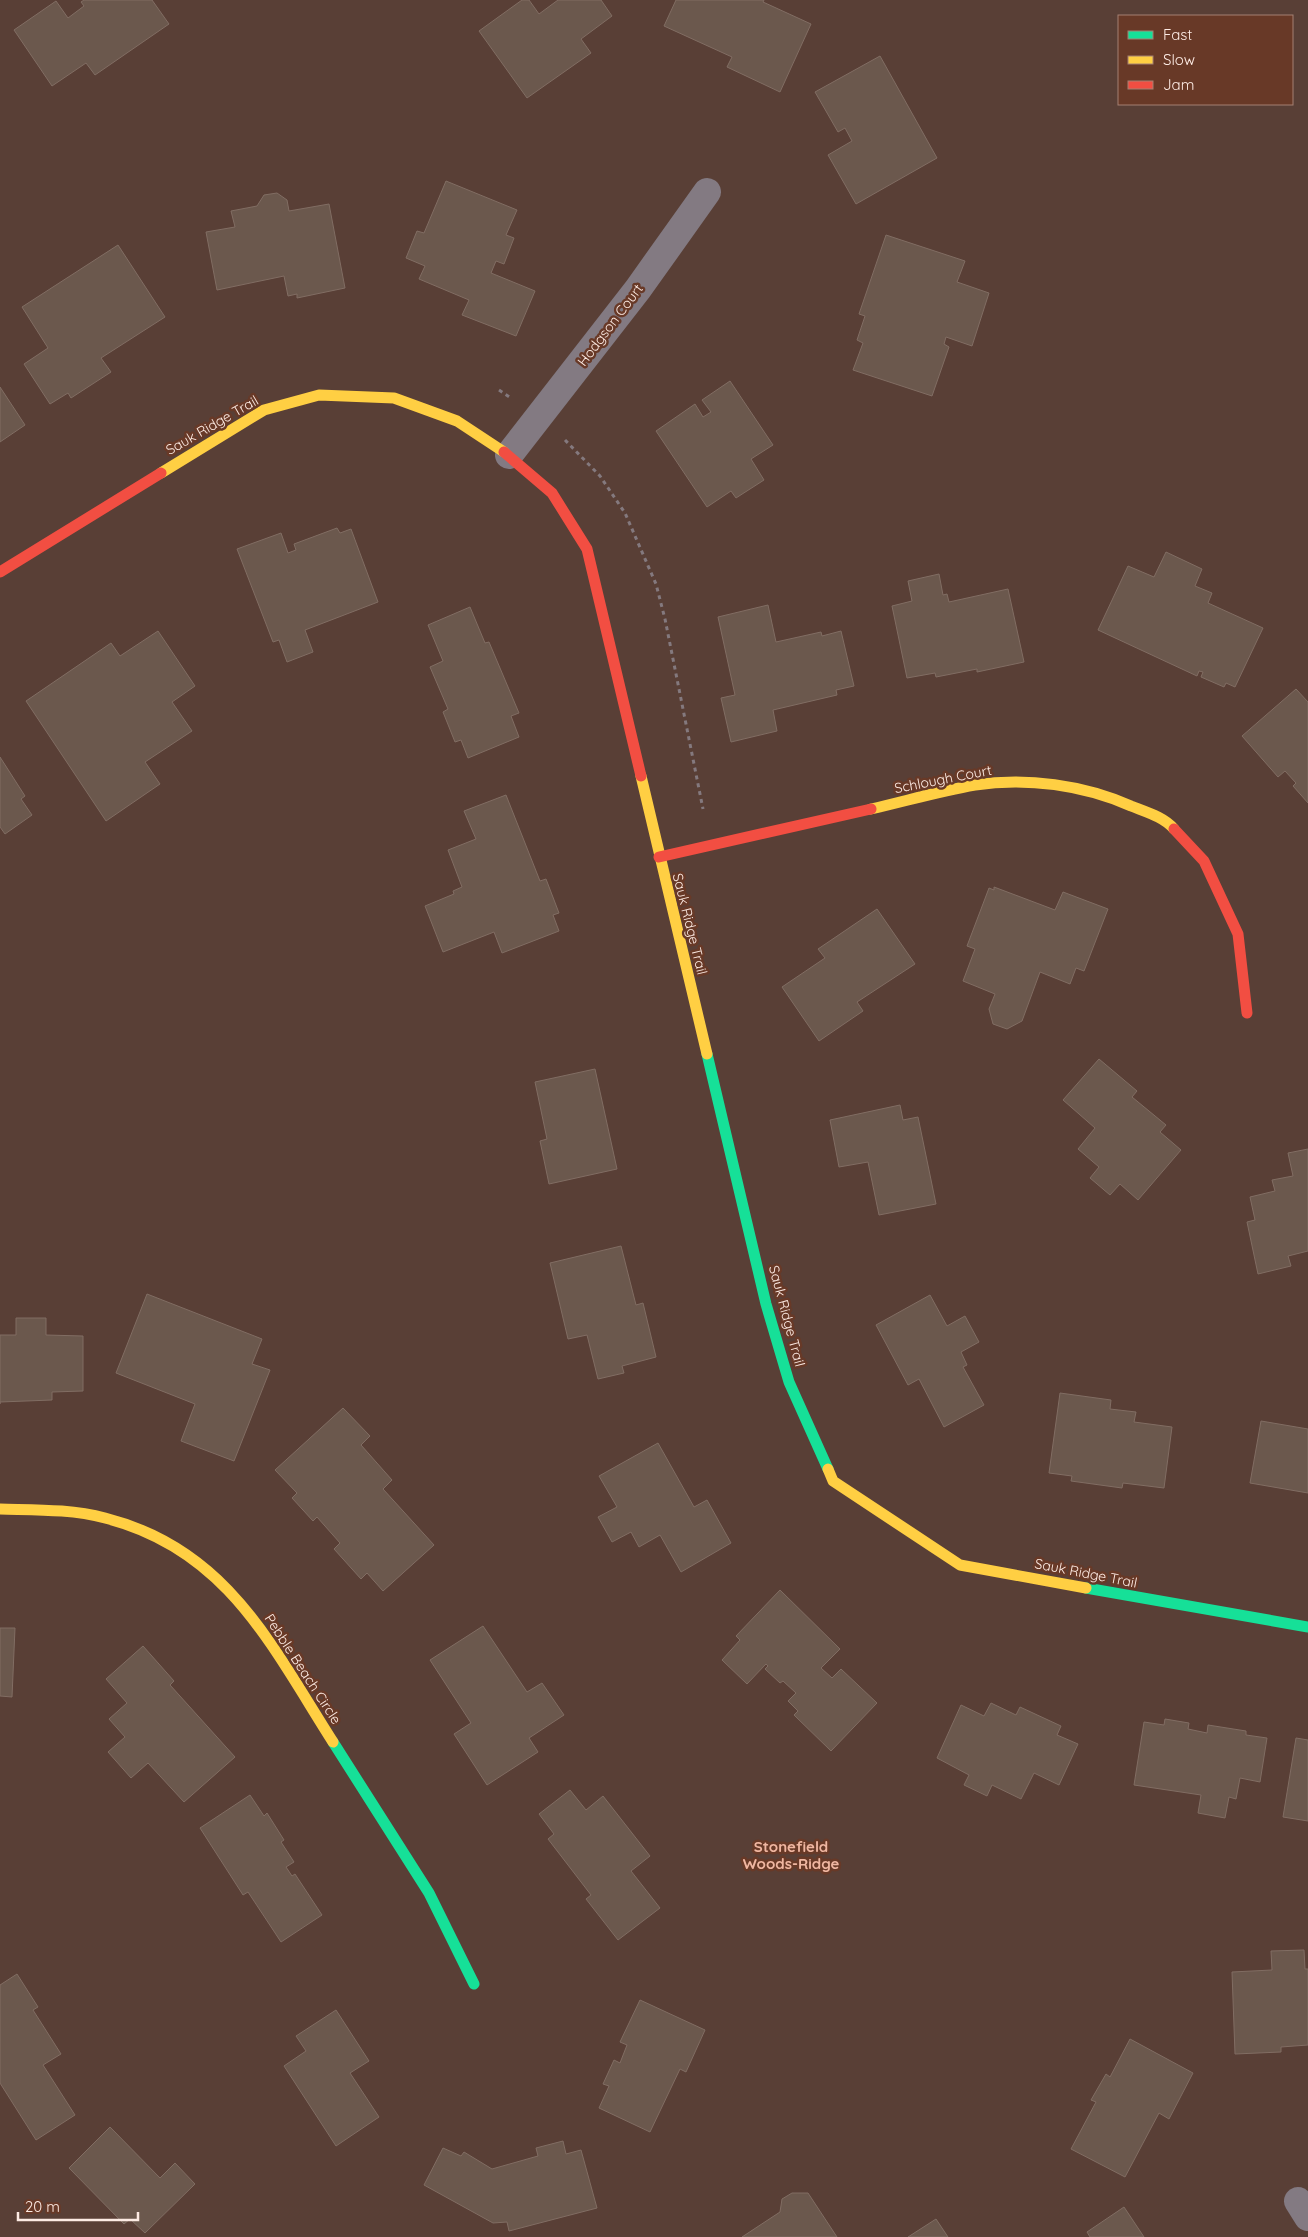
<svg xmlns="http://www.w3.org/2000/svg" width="1308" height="2237" font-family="Quicksand,sans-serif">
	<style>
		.building { fill: #6b584d; stroke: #816d63 }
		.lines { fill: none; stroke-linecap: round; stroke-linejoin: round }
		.path { stroke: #84797e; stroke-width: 3; stroke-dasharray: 4 4; stroke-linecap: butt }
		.street { stroke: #837a82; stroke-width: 28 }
		.fast { stroke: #16e098; stroke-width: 11 }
		.slow { stroke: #ffcf43; stroke-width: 11 }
		.jam { stroke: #f24e42; stroke-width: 11 }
		.labels { text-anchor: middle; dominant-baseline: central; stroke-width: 5; stroke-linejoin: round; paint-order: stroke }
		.street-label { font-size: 14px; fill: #fdebe4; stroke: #683927 }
		.neighbourhood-label { font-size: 15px; font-weight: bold; fill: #efb6a1; stroke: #683927 }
	</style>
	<rect width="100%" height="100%" fill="#593f36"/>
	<g class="building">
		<path d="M84,0H152L169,24L95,75L86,63L52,86L14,30L56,1L68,18L84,6L81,2Z"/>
		<path d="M522,0H529L539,14L558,0H601L612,16L581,39L591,53L527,98L479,31Z"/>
		<path d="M676,0H764L763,2L811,24L780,92L727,67L732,57L664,26Z"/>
		<path d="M880,56L937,158L856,204L828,155L852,141L845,128L838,132L815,92Z"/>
		<path d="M446,181L517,210L506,235L514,238L504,264L496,261L491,273L535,291L516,336L462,315L469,300L419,279L425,266L406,258L417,231L424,233Z"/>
		<path d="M277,193L287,200L289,211L329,204L345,288L297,298V294L288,296L284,276L217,290L206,232L235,227L231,211L257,206L264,195Z"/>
		<path d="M886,235L965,261L957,282L989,293L972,346L946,337L944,344L949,347L932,396L853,370L863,343L857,340L865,316L859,314Z"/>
		<path d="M118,245L165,317L101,358L111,372L71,398L68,393L50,404L24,364L48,348L22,307Z"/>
		<path d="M730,381L773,445L751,459L764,480L736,498L731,491L707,507L656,431L695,404L703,417L711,412L702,400Z"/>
		<path d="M0,387L25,425L0,442Z"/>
		<path d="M337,528L340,533L351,529L378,602L305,630L313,652L287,662L279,640L273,642L237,549L281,533L288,553L296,550L294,544Z"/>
		<path d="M1166,552L1202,569L1195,586L1212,593L1208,603L1263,628L1235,687L1226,683L1224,687L1201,677L1203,672L1199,671L1197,676L1098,630L1128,566L1154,577Z"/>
		<path d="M939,574L943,595L947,594L949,602L1008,589L1024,662L977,672V669L936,677L935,673L907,678L892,606L912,601L908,581Z"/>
		<path d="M768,605L776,642L821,632L822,636L841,631L854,686L836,690L837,695L773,710L777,731L731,742L721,698L735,695L718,617Z"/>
		<path d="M470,607L485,643L489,642L519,713L511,716L519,737L468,758L461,740L455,742L443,712L448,709L430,667L443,661L428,625Z"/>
		<path d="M158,631L195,686L172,702L192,731L145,762L160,784L106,821L26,701L111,643L120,656Z"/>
		<path d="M1296,689L1308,702V803L1293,786L1296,783L1285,771L1278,777L1242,736Z"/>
		<path d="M0,757L25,796L21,799L32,815L5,834L0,827Z"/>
		<path d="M506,795L540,881L546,879L559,913L553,915L559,931L502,953L494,932L443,952L425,906L454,894L453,891L462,887L448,850L476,839L464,811Z"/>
		<path d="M994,887L1055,910L1063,892L1108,909L1084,971L1076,968L1070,984L1040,972L1022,1021L1007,1029L993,1024L989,1009L995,994L963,981L975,949L967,946L989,888L994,890Z"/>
		<path d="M877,909L915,964L857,1002L863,1011L819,1041L782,987L825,958L818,949Z"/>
		<path d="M1099,1059L1137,1091L1132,1097L1166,1125L1160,1132L1181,1150L1138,1200L1120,1184L1110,1195L1090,1178L1099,1167L1078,1149L1095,1128L1063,1100Z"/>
		<path d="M595,1069L617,1169L549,1184L540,1141L547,1139L535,1082Z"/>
		<path d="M900,1105L903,1120L918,1117L936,1204L879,1215L868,1162L839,1167L830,1120Z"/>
		<path d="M1308,1149V1251L1288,1256L1291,1266L1258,1274L1247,1222L1255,1220L1250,1197L1275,1191L1272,1180L1293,1176L1288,1153Z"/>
		<path d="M621,1246L636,1305L643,1303L656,1357L622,1366L624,1373L598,1379L587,1335L568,1339L550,1263Z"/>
		<path d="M147,1294L262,1339L252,1364L270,1370L234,1461L181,1441L195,1404L116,1373Z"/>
		<path d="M930,1295L947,1326L965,1316L979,1342L961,1352L967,1365L963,1367L984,1405L944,1427L919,1379L908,1385L876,1325Z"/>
		<path d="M16,1318H46V1335L83,1336V1391L52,1392V1400L0,1402V1404V1335H16Z"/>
		<path d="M1060,1393L1111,1400L1110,1409L1136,1412L1134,1422L1172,1427L1164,1488L1123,1483L1122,1488L1071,1481L1072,1476L1049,1473Z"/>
		<path d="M343,1408L370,1436L361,1445L392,1480L383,1489L434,1545L383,1591L367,1573L361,1579L334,1549L340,1543L317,1517L313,1521L292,1498L297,1493L275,1470Z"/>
		<path d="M1261,1421L1308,1429V1493L1250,1483Z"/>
		<path d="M658,1443L694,1507L707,1500L731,1543L681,1572L660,1535L639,1547L631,1532L612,1542L598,1517L617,1507L599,1476Z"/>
		<path d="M780,1590L840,1649L821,1668L832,1678L841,1669L877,1703L831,1751L794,1715L798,1711L788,1701L796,1693L783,1681L780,1683L765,1669L768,1666L766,1664L747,1684L722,1660L740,1640L736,1636Z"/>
		<path d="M483,1626L527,1692L542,1683L564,1715L529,1738L538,1752L487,1785L454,1734L471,1723L430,1660Z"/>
		<path d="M0,1628H15L12,1697L0,1696Z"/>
		<path d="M143,1646L174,1681L170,1685L235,1757L184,1802L148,1763L131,1778L108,1752L125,1737L109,1719L127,1703L106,1679Z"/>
		<path d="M991,1703L1016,1715L1020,1707L1061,1726L1057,1735L1078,1744L1059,1785L1034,1773L1021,1799L992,1785L987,1796L964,1785L969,1775L937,1758L961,1705L984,1716Z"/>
		<path d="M1165,1719L1189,1723L1188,1729L1207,1733L1208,1725L1246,1731V1735L1267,1738L1260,1782L1240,1778L1236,1799L1229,1797L1225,1818L1198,1813L1201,1795L1134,1785L1144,1722L1164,1725Z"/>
		<path d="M1296,1738L1308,1740V1821L1283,1817Z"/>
		<path d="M570,1790L586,1810L603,1796L650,1856L631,1871L660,1908L618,1940L586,1899L591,1895L548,1839L554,1834L539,1814Z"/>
		<path d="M250,1795L264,1816L267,1813L284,1840L281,1842L294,1862L286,1867L292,1876L295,1874L322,1915L281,1942L248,1892L243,1895L200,1828Z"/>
		<path d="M1304,1950L1305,1969H1308V2045L1281,2047V2052L1235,2054L1232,1972L1272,1970L1271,1951Z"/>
		<path d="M17,1974L38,2007L33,2010L61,2054L43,2065L75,2115L36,2140L0,2083V1985Z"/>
		<path d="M640,2000L705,2030L686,2072L680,2069L650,2132L599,2108L609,2086L603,2084L614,2060L620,2063L627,2045L620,2042Z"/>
		<path d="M336,2010L369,2061L350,2073L379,2117L336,2146L284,2066L306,2051L296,2036Z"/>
		<path d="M1130,2039L1193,2073L1169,2119L1159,2113L1125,2177L1071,2149L1096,2102L1091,2100L1106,2074L1110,2077Z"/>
		<path d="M110,2127L160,2178L175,2163L195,2184L145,2233L130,2219L124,2224L69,2168Z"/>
		<path d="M563,2141L566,2154L581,2150L597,2208L509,2231L507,2222L493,2223L424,2185L443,2148L461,2156L464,2152L492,2169L538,2156L536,2148Z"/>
		<path d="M792,2193H808L837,2237H742L780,2212L782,2199Z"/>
		<path d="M1124,2207L1144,2237H1090L1087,2232Z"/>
		<path d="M936,2219L948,2237H908Z"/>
	</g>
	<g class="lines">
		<g class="path">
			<path d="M499,390L511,398"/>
			<path d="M565,440L600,476L625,513L656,584L665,619L703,809"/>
		</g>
		<g class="street">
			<path d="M509,455L638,289L707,192"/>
			<path d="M1298,2201L1308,2217"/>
		</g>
		<g class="fast">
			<path d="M707,1054L766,1304L789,1382L828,1469"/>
			<path d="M1086,1588L1308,1627"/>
			<path d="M333,1742L429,1893L474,1984"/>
		</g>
		<g class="slow">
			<path d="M161,473L264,410L319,395L394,398L457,421L504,452"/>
			<path d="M641,776L707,1054"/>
			<path d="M871,809C906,801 940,791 975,785C1026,777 1084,785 1131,806C1146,812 1164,817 1174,829"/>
			<path d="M828,1469L833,1481L960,1565L1086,1588"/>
			<path d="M0,1509C35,1510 71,1509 105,1518C227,1549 271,1645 333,1742"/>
		</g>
		<g class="jam">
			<path d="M504,452L552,493L587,549L641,776"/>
			<path d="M0,572L161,473"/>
			<path d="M1174,829L1204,861L1238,934L1247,1013"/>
			<path d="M659,857L871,809"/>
		</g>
	</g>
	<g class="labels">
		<g class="street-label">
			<text transform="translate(610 325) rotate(-53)">Hodgson Court</text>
			<text transform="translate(212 425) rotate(-30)">Sauk Ridge Trail</text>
			<text transform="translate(943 779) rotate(-11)">Schlough Court</text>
			<text transform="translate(690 924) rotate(76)">Sauk Ridge Trail</text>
			<text transform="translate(787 1316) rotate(75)">Sauk Ridge Trail</text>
			<text transform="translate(1086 1573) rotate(11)">Sauk Ridge Trail</text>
			<text transform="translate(303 1669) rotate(57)">Pebble Beach Circle</text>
		</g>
		<g class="neighbourhood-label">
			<text x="791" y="1846">Stonefield<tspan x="791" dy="17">Woods-Ridge</tspan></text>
		</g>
	</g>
	<rect x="1118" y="15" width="175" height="90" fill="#683927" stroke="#a48073"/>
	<rect x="1128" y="31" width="25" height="8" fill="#16e098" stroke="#a48073"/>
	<text x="1163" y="40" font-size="15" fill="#fdebe4">Fast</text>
	<rect x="1128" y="56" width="25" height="8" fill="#ffcf43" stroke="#a48073"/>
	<text x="1163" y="65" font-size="15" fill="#fdebe4">Slow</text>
	<rect x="1128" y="81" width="25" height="8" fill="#f24e42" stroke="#a48073"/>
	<text x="1163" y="90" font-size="15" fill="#fdebe4">Jam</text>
	<path d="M18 2212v8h120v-8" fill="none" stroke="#fdebe4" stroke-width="2.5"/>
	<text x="25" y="2212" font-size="15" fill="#fdebe4" stroke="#683927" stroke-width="4" paint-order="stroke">20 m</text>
</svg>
